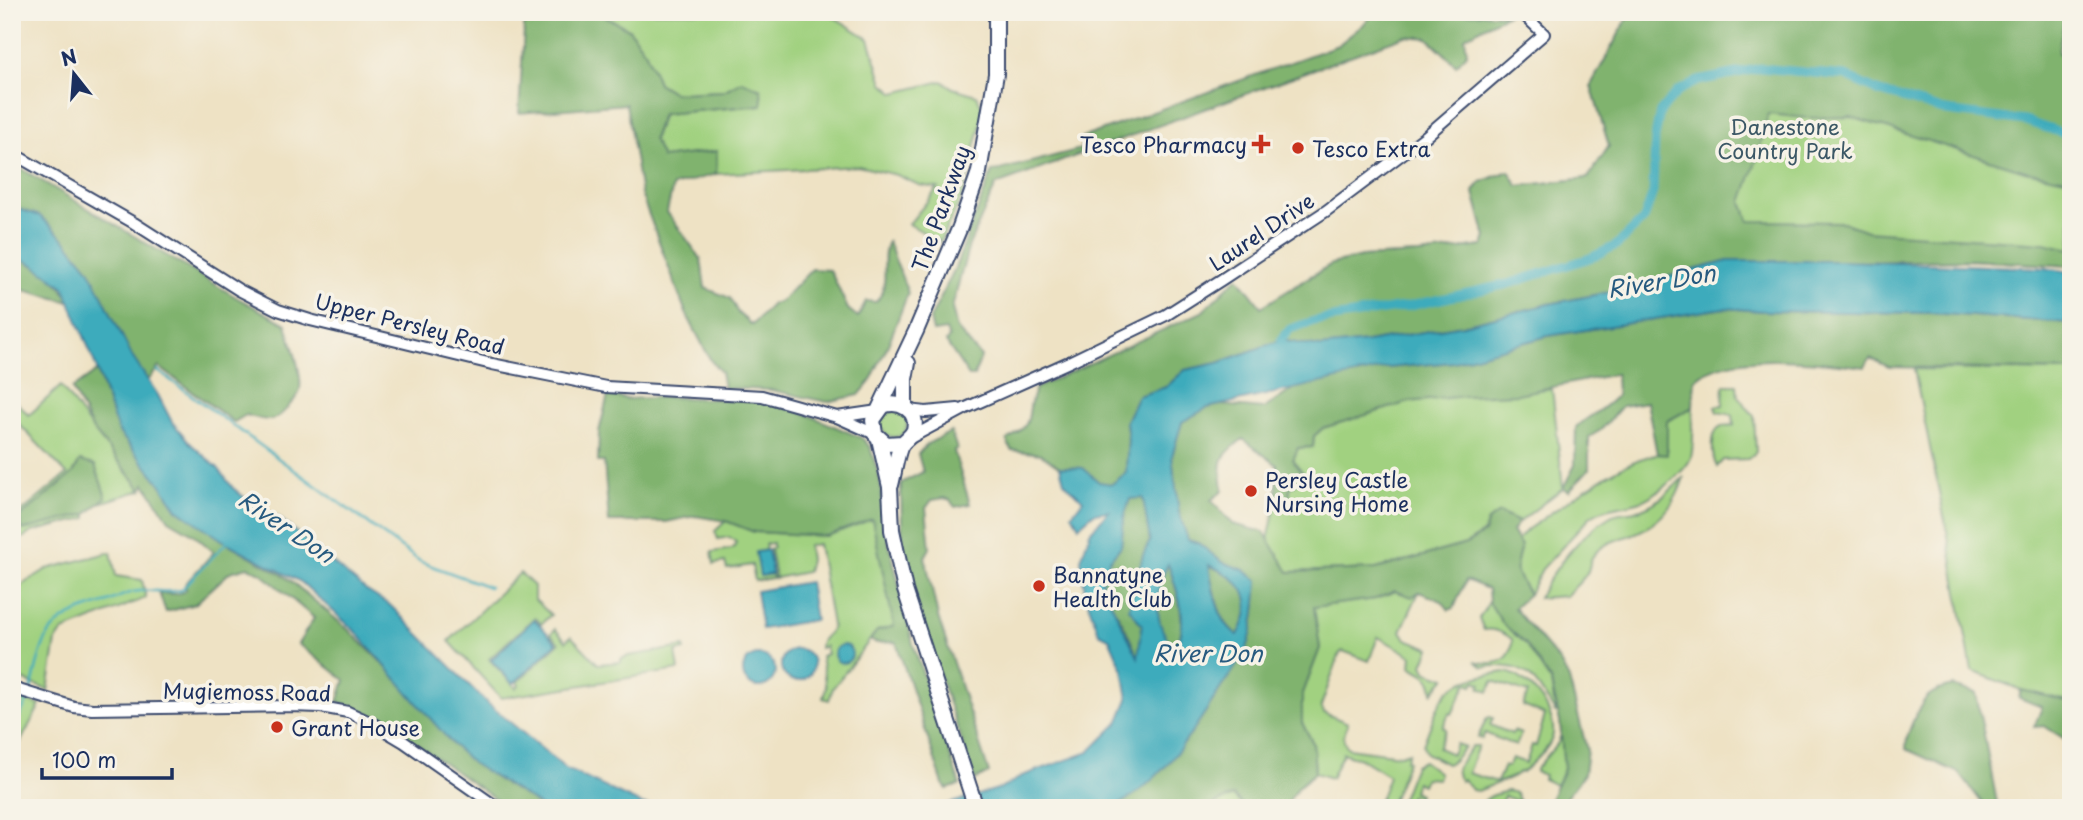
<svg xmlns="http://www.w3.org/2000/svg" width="2083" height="820" font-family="'Playpen Sans',sans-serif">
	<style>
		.green { fill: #a1d180; stroke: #5e806f; stroke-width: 2 }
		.forest { fill: #80b36e; stroke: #4e7166; stroke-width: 2 }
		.water { fill: #3dabbc; stroke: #2c6d8d; stroke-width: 2; fill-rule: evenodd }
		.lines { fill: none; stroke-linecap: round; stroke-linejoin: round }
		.stream { stroke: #3dabbc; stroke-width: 2.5 }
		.canal { stroke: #3dabbc; stroke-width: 9 }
		.minor-casing { stroke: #3b4a6d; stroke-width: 14 }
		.major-casing { stroke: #3b4a6d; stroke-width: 18 }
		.minor { stroke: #fff; stroke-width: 10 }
		.major { stroke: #fff; stroke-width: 14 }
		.poi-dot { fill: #c8321e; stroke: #f7f3e8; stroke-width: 2.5 }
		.labels { text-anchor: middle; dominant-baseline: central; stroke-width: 7; stroke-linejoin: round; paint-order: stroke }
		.park-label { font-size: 21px; fill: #3c5866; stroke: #f7f3e8 }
		.poi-label { font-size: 21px; fill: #1b2f5e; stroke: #f7f3e8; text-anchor: start }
		.street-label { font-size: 21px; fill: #1b2f5e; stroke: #f7f3e8 }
		.water-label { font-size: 23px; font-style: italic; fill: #275a7f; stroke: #f7f3e8 }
	</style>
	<rect width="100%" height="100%" fill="#f7f3e8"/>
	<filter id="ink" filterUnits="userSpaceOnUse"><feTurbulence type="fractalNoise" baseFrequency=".0143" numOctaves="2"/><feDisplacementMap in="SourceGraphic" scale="14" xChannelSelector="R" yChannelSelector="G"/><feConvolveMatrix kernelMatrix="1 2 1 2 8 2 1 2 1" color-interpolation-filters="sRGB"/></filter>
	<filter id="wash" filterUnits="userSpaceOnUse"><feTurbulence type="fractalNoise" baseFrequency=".00686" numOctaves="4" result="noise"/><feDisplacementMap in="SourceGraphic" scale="28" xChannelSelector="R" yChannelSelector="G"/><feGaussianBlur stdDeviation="1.57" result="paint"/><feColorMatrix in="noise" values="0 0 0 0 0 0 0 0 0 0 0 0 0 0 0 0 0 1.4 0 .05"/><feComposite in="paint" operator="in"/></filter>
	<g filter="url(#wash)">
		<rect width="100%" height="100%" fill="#eee2c4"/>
		<g class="green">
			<path d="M597,12H826L869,39L883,83L895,93L942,81L953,88L977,95L984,112L963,195L940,242L909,224L938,188L919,185L897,175L858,166L716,174L717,151L662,158L653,140L663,114L761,105L742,81L723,91L674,93L658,83L646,53L629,29Z"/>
			<path d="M1631,12H2048L2065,17L2058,53L2071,54V266L1969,260L1785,263L1293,286L1332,264L1362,257L1420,254L1483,246L1486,237L1474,192C1479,179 1497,176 1509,171L1518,186L1588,178L1609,146L1591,85Z"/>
			<path d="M1914,369L2071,371V702L2021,690L1972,671L1948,536Z"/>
			<path d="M1724,385H1737L1738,396L1754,416L1756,452L1748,459L1723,460L1717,467C1712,458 1709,431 1722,426C1725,425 1730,426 1734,425L1733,415L1717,412L1715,406L1723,405Z"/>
			<path d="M61,386L93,430L142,490L87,507V518L32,532L12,545V520L67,474L12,417V398L29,415Z"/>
			<path d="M1552,388L1563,488L1519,522L1499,513L1488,521L1484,532L1466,544L1376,569L1289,572L1268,540L1276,503L1288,502L1293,460L1298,448L1313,447L1314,436L1323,428C1352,419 1382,406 1412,401C1458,394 1506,396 1552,388Z"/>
			<path d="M1693,407C1692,422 1695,442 1691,457C1687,471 1652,498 1638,502C1621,507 1606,506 1591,516L1542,569L1529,594C1515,573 1513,571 1521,546L1517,540L1528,529C1560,508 1630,451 1666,454L1667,421Z"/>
			<circle cx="894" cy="424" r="13"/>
			<path d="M1684,477C1676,503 1662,522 1636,533C1621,539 1603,542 1593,556C1590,560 1590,566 1588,571C1584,580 1573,588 1566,596L1538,598C1554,569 1580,534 1609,517C1616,512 1627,513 1635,511C1657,505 1669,492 1684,477Z"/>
			<path d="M872,518L895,627L877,631L833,688L829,700L823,698L826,688L821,656L827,654L825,646L820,648C819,636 831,636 832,625L818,544L808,546L810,560L807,572L775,578L770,549L773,548V543L765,544L766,550L756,552L761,576L772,574L773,578L755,581L752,565L727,569L725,562L714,564L712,552L732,549L735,546L736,541L729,537L718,539L715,531L726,521L754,532L827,536Z"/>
			<path d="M111,552L116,576L142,580L146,598L63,631L56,641L48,690L12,676V591L47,569Z"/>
			<path d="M520,573L534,586V599L551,615L541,624L535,617L489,659L516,688L519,685L517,682L559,643L551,634L555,629L566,641L571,636L598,664L621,662V659L628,656L684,647L685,650L676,652L679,670L501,698L449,641Z"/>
			<path d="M1395,591L1419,592L1401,631L1406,639L1430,648L1423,665L1427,672L1446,678L1433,692C1432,677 1424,673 1411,667L1412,656L1378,637L1369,661L1343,651L1340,653L1321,706L1324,713L1348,723C1344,733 1341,739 1348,748L1400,755L1409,752L1406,760L1408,761L1389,808H1377L1389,776L1363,760L1343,753L1331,778L1315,773L1313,743L1302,723V696L1320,648L1313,607L1376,599Z"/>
			<path d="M1489,602L1503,624L1526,644L1551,682L1556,714C1534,679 1528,661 1483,667L1475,661C1491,666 1514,664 1512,639C1504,633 1494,628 1484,630L1479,618Z"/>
			<path d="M1505,672C1527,675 1556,710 1553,734C1550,751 1532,761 1522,773L1520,772L1512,777L1478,791L1472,790L1463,779L1461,781L1458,777L1456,769L1472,746H1478L1468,773L1497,782L1504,766L1508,767L1512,758L1526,763L1532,745L1536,746L1545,715L1523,706L1528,693L1493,681L1489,692L1480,688L1481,683L1475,681L1473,685L1467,683L1452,714L1449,713L1443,727L1446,729L1438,748L1452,754L1456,744L1465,747L1451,763L1447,764L1426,753L1423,745C1445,688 1442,682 1505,672Z"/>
			<path d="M12,696L40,705L12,758Z"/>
			<path d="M1490,717L1493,718L1490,725L1512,734L1514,731L1521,734L1516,746L1485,733L1482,739L1478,737L1487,718Z"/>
			<path d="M1561,734L1564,769L1556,785L1543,779L1544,775L1536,772V769L1558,743Z"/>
			<path d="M1423,761L1439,773L1437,779L1425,778L1422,785L1416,782L1413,791L1419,794L1418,797L1411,795L1408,803L1414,806V808H1398L1415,765Z"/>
			<path d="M1508,791L1516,793L1520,802L1504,796L1499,808H1482C1483,795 1497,794 1508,791Z"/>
			<path d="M1233,796L1246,808H1205Z"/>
		</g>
		<g class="forest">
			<path d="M525,12H597L629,29L646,53L658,83L674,93L723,91L742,81L761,89L762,105L662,114L653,139L662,158L717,151L716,174L673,186L667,212L701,259L705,288L730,298L738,313L752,325L772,304L781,301L812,269L830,270L848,309L858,317L866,301L876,302C892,284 879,260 888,241L908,293L888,345L870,382L859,395L827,402L771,390L724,388L721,372L711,361L686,313L641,194L626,104L519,113Z"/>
			<path d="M1374,12L1508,14L1465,37L1467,53L1456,65L1428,38L1405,36L996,185L969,245L952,308L957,329L981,357L974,376H969L946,342L949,338L946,330L933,332L930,319L955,268L992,172L1081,149V138L1338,45L1363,25Z"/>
			<path d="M1631,12H2048L2065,17L2058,53L2071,54V180L2025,171L1851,117L1806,118L1768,114L1758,156L1742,202L1749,221L1843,222L1867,231L2044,243L2071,249V266L1969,260L1785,263L1728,261L1615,291L1549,304L1463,325L1367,342L1320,347L1281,340L1218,363L1185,370L1166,387L1138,396L1126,421L1128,440L1126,473L1112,484L1099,482L1083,468L1060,467L1041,454L1011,450L1007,440C1040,420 1022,416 1036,388L1202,312L1238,277L1261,307L1332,264L1362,257L1420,254L1483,246L1486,237L1474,192L1481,182L1509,171L1518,186L1588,178L1609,146L1591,85Z"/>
			<path d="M12,163L241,300L286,324C290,339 305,379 299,393C297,398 292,402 289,406C274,425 267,421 246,415L234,422L159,367L147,382L133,358L89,269L67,242L40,216L12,207Z"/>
			<path d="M12,254C35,266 60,277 70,302L12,287Z"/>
			<path d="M1724,308L1762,311L1930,313L2071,323V371L1889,367L1870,358L1865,367C1823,362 1727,349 1695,380L1693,407L1667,421V455L1657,454L1647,402L1622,406L1601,430L1589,437V469L1569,491L1563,488L1575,465L1576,427C1590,415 1605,409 1617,395L1616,374L1518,394L1466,396L1409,402L1323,428L1314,436L1313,447L1298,448L1293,460L1305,475L1290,488L1289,502L1276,503L1277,465L1243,439C1218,458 1220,460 1223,491L1211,500L1233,524L1264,532L1289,572L1376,569L1466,544L1484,533L1488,521L1499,513L1519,522L1512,531L1521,546C1513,571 1515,573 1529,594L1514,608L1560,662L1569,679L1587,750L1584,774L1564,800L1552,808H1546L1564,769L1560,722L1551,682L1526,644L1503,624L1489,602L1488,589L1466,580L1454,608L1449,610L1442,601L1419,592L1412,597L1395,591L1376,599L1314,607L1320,648L1302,696V723L1313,743L1315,773L1298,787L1285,807L1246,808L1233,796L1205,808H1111C1162,785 1194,730 1222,686C1231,673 1243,659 1248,644C1255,624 1256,602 1257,581L1244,570L1222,562L1198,543L1188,541L1179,513L1172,456L1182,422L1207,408L1221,405L1263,409L1295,388L1345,376L1387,368L1453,362L1548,336Z"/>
			<path d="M97,371L118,431L159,482L177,509L225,542L283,575L296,585L351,632L398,679L454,746L495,778L544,808H508L382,720L364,711L338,702L345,680L298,644L314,618L261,573L248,567L230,572L195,604L166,612L159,593C168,594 178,596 186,590L185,584L214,552L193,534L169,520L145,484L142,490L93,430L72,389Z"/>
			<path d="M608,395L627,399L667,397L760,401L804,413L862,438L870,447L880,479L885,526L913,644L960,785L947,789L943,784L896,642L876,643L870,640L877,631L894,626L872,519L827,536L754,532L726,521L695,516L666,522H609L604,462H598L599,432Z"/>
			<path d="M951,432L957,449L954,451L970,504L955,507L950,500L944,498L932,500L926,508L930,548L925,557L938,617L989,773L975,780L920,618L906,569L902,530L901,483L923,472L918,454L927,444Z"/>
			<path d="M80,461L95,465L106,497L87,514L23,530L19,518L73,473Z"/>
			<path d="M1130,498H1144L1150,541L1143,555L1129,608L1142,625L1139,659L1124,625L1107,598L1100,583L1109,561L1121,546L1124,517Z"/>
			<path d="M1168,563C1177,591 1187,618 1178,647C1174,644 1167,640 1165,636C1152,615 1158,583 1168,563Z"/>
			<path d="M1208,565C1244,580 1260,598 1238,635C1217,622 1214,588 1208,565Z"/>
			<path d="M1953,686L1976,693L1998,808H1986L1959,773L1906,749C1906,738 1909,731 1913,721C1924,698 1927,691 1953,686Z"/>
			<path d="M2021,690L2071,702V743L2044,726L2034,727L2042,707L2019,698Z"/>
		</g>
		<g class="water">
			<path d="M12,207L40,216L67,242L89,269L133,358L158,395L172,422L191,444L218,468L233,488L250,502L279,518L364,589L391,606L486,702L566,769L641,804L658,808H544L472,763L454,746L357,633L301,582L225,542L177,509L159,482L118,431L94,361L64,287L34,265L12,254Z"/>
			<path d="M1728,261H1841L2045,268L2071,272V323L1930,313L1762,311L1724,308L1548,336L1453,362L1387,368L1207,408L1182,422L1172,456L1179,513L1188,540L1198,543L1222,562L1244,570L1258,581C1256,602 1255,624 1248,645C1243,659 1231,673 1222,686C1193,731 1162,785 1111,808H935L1004,787L1022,776L1089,752L1118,723L1128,699L1123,670L1109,638L1099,633L1085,594L1081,559L1090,532L1109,511L1094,513L1079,526L1072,514L1083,500L1064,482L1060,467L1083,468L1099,482L1112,484L1126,473L1128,440L1126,421L1138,396L1166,387L1185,370L1218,363L1281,340L1320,347L1367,342L1463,325L1549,304L1615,291ZM1143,498L1150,541L1143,555L1129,608L1142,625L1138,657L1101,583L1109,561L1121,546L1124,517L1130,499ZM1168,564C1177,589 1189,621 1177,646C1173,643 1167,640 1165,635C1153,614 1157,584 1168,564ZM1209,565C1243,580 1259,599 1238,635C1218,624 1212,587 1209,565Z"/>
			<path d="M768,550L772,574L760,576L756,552Z"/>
			<path d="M809,582L815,620L762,629L756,591Z"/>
			<path d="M534,619L557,643L513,684L491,660Z"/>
			<circle cx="843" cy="654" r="9"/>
			<circle cx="797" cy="665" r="16"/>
			<circle cx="759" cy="671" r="16"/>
		</g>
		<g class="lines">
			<g class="stream">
				<path d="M158,371L421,562L489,587"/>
				<path d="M31,691C45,631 45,620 108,602C116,599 124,594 133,592C149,588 165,594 181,590L228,541"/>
				<path d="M12,731L29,697"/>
			</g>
			<path class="canal" d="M1281,340L1290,329L1314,321L1410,306L1508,284L1590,258L1617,245L1644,219L1653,192L1655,137L1660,112L1678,91L1698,81L1761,68L1846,76L1877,91L1946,111L2025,121L2071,136"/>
		</g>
	</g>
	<g filter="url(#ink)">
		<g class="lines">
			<g class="minor-casing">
				<g id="minor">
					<path d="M12,153L134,223L239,290L278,310L310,320L492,364L606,387L762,396L837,417L875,434"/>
					<path d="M908,410L926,412L958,409"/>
					<path d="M837,417L878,411"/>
					<path d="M910,438L966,408L1069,362L1166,315L1221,280L1326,211L1426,136L1544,34L1521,12"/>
					<path d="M12,688L74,707L92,709L290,706L321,707L348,712L372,723L404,742L498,808"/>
				</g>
			</g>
			<g class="major-casing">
				<g id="major">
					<path d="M905,407V379L908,363"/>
					<path d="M879,409L916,331L960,227L979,172L996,74V12"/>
					<path d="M879,439L890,487L892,530L905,590L976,808"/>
					<path d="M891,485C894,475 897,449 903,443C907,438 911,437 914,430C919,410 899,400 883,406L873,420L875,434L886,444L902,443"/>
				</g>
			</g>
			<use href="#minor" class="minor"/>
			<use href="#major" class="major"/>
		</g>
	</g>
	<g class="poi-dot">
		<path d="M1257.5 133.5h7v7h7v7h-7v7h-7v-7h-7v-7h7z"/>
		<circle cx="1298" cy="148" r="7"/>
		<circle cx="1251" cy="491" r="7"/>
		<circle cx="1039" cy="586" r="7"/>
		<circle cx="277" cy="727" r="7"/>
	</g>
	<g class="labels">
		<g class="park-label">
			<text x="1785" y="126">Danestone<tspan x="1785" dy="24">Country Park</tspan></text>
		</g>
		<g class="poi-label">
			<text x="1247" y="144" text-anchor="end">Tesco Pharmacy</text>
			<text x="1312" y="148">Tesco Extra</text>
			<text x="1265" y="479">Persley Castle<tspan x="1265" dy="24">Nursing Home</tspan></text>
			<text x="1053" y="574">Bannatyne<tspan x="1053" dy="24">Health Club</tspan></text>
			<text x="291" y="727">Grant House</text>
		</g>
		<g class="street-label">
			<text transform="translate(940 208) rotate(-70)">The Parkway</text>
			<text transform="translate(1261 231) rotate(-34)">Laurel Drive</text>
			<text transform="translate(410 323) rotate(14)">Upper Persley Road</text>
			<text transform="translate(247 691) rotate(1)">Mugiemoss Road</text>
		</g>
		<g class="water-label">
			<text transform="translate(1661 280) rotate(-9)">River Don</text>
			<text transform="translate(287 526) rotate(34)">River Don</text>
			<text x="1208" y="652">River Don</text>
		</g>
	</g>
	<rect width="2083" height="820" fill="none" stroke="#f7f3e8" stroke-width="42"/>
	<g transform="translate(74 74) rotate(343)" stroke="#f7f3e8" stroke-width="5" paint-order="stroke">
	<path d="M0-5L12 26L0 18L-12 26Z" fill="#1b2f5e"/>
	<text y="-10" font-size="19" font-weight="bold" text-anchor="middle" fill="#1b2f5e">N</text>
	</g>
	<path d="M42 768v10h130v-10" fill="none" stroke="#1b2f5e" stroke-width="3.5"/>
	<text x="52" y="768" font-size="21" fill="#1b2f5e" stroke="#f7f3e8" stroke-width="5" paint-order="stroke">100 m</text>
</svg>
